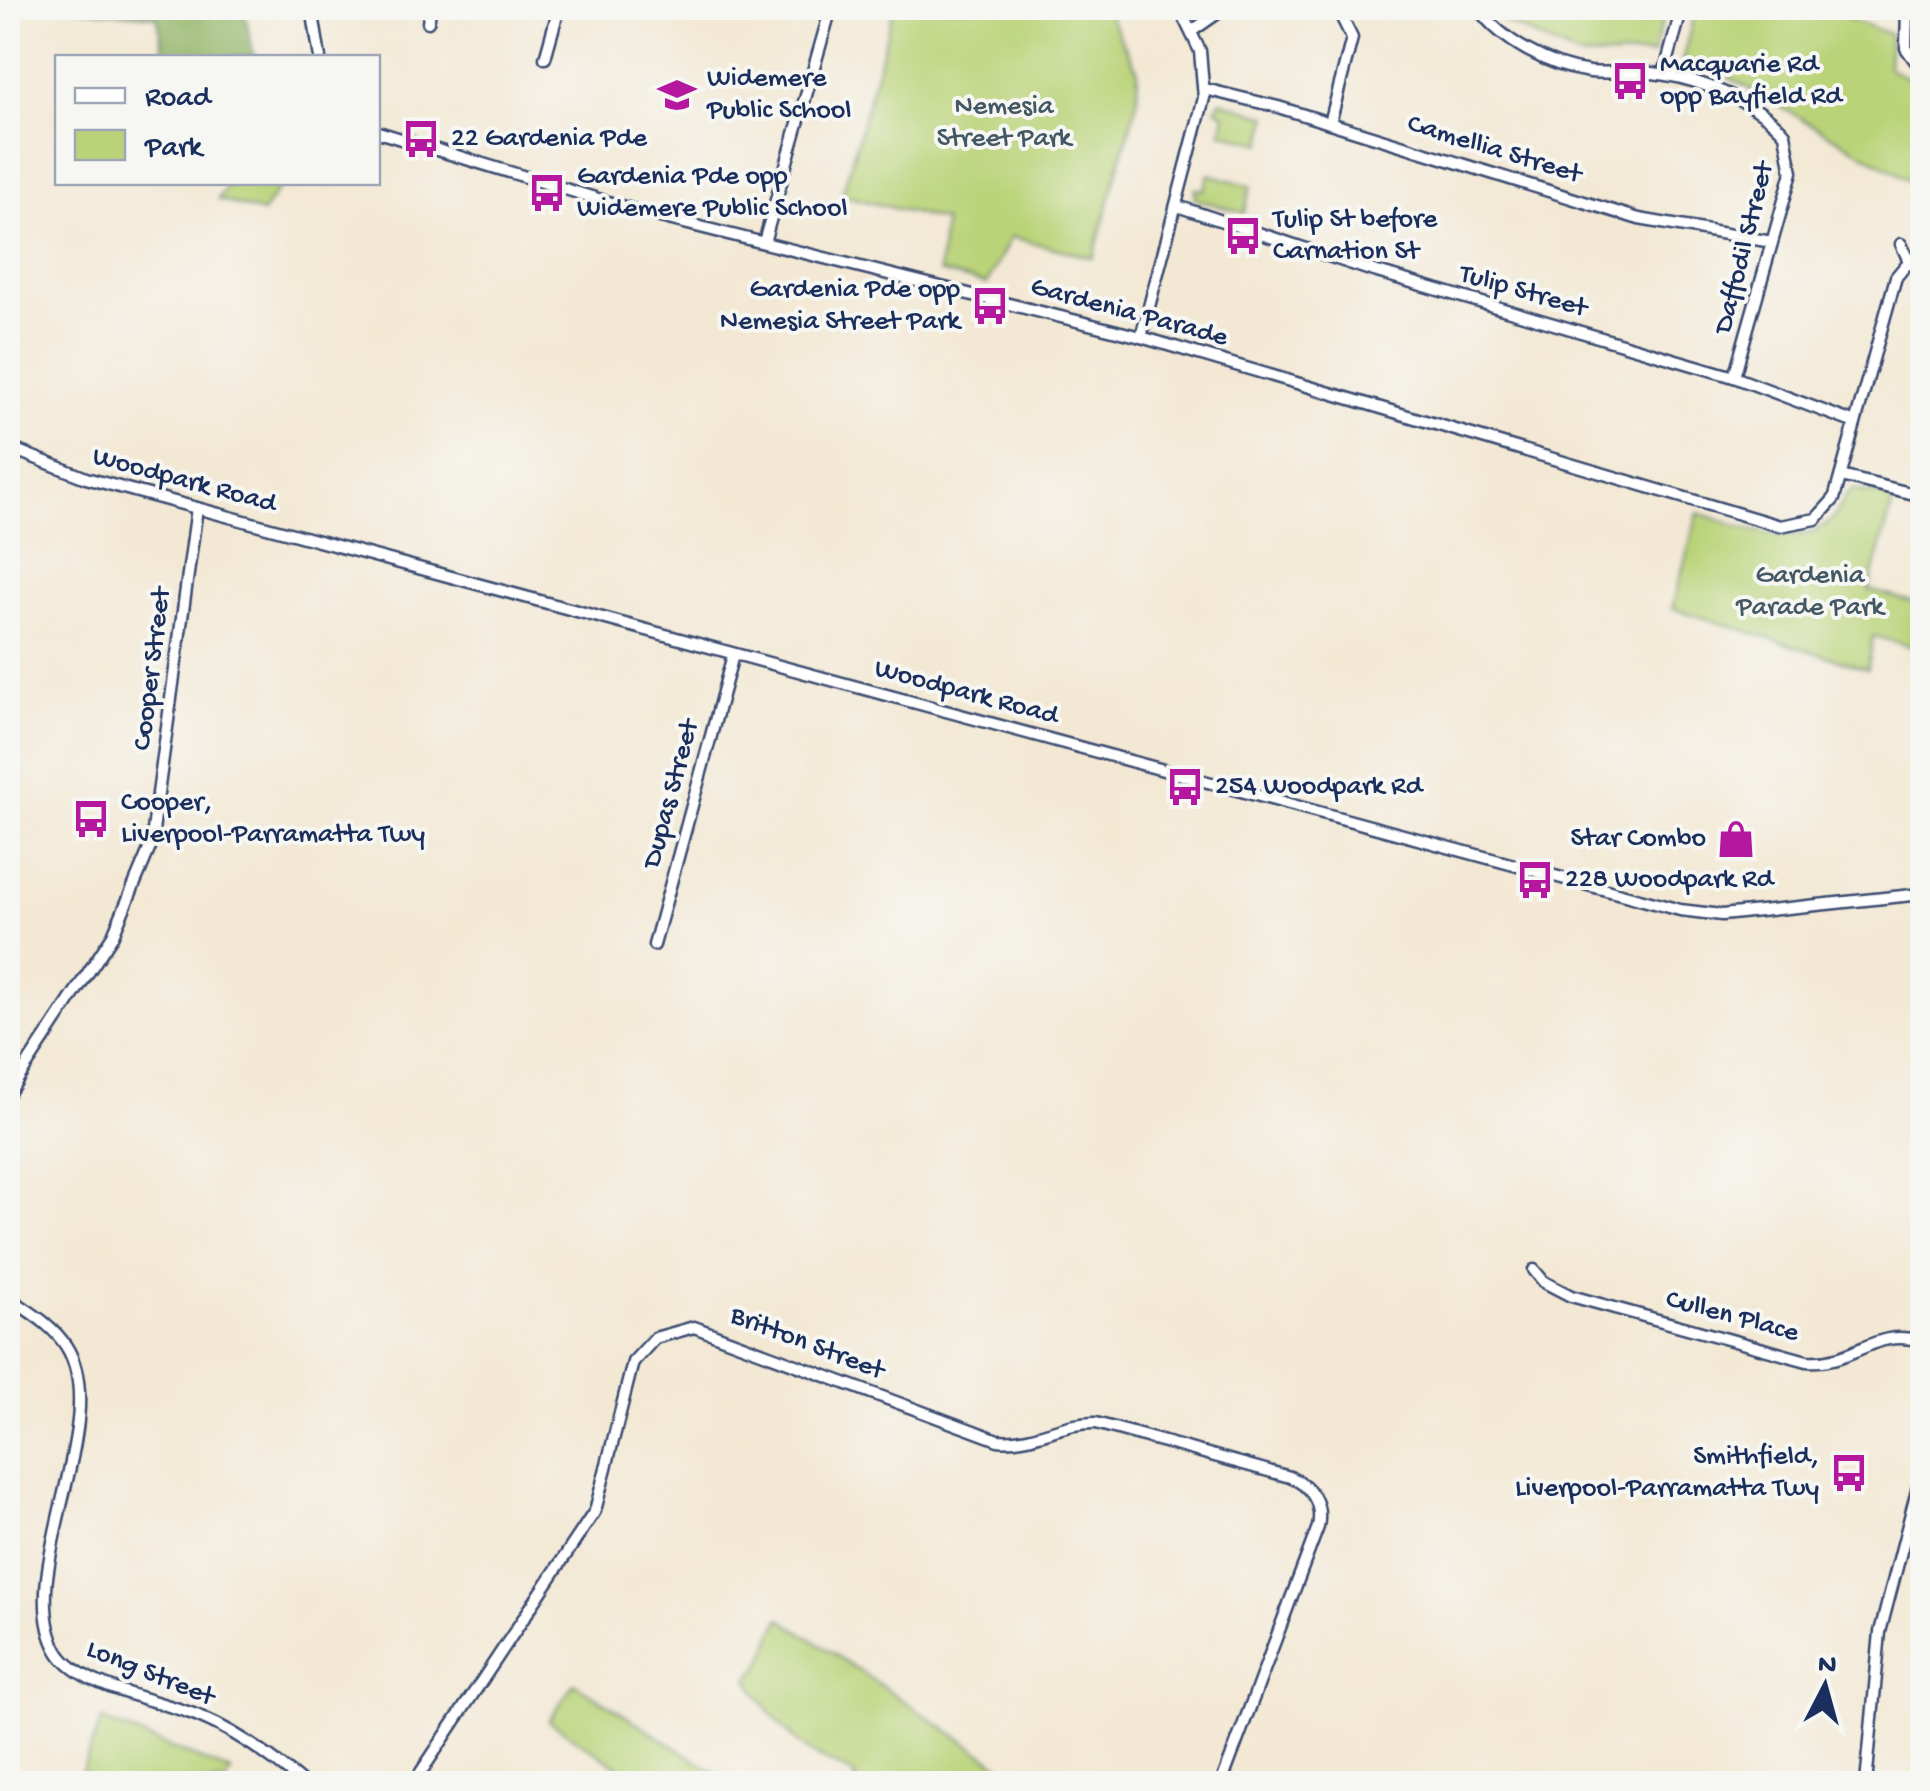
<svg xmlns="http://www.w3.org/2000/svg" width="1930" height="1791" font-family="'Gochi Hand',sans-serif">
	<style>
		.green { fill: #bad378; stroke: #6a816b; stroke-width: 2.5 }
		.forest { fill: #93b568; stroke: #577263; stroke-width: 2.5 }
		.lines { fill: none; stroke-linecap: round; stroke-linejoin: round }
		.minor-casing { stroke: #3b4b70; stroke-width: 15 }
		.minor { stroke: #fff; stroke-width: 10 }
		.labels { text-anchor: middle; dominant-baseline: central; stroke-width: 8; stroke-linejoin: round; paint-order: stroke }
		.poi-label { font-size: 28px; fill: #1b2f5e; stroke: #f6f6f2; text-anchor: start }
		.park-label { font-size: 28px; fill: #435864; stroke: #f6f6f2 }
		.street-label { font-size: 28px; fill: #1b2f5e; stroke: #f6f6f2 }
	</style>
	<rect width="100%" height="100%" fill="#f6f6f2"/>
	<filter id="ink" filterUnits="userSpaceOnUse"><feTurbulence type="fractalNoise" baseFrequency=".01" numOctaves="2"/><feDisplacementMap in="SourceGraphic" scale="20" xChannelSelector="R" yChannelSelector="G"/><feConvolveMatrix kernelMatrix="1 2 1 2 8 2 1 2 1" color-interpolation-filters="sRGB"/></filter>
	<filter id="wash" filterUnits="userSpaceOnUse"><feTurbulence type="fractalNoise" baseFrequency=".0048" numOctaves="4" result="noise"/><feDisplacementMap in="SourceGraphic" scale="40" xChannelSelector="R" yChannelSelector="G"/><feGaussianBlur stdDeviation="2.25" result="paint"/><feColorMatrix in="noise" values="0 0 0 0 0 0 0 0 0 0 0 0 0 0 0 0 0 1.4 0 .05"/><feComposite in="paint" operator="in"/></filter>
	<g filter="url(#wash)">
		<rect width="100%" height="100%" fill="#f3e8d3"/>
		<g class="green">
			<path d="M894,8H1105L1138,71L1137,102L1093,258L1011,237L987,284L939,272L944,221L842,195Z"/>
			<path d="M1493,8H1666L1653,54L1579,58L1502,20Z"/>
			<path d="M1696,8H1821L1890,34L1888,67L1922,86V187L1712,68L1682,61Z"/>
			<path d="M1220,101L1268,116L1263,144L1221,132L1225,115L1216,109Z"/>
			<path d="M1209,174L1251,186L1244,213L1195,199V189L1204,190Z"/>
			<path d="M229,183H282L262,213L218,199Z"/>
			<path d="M1853,489L1894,499L1869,590L1922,605V649L1873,636L1868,669L1672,608L1698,513C1737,524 1793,553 1830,521C1841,512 1841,497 1853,489Z"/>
			<path d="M780,1618L1007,1770L1002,1783H855L856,1777C844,1766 827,1763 813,1754C787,1735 764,1706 748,1679L761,1665Z"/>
			<path d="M574,1683L732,1783H733H643L549,1721Z"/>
			<path d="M102,1720L231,1772L226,1783H77Z"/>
		</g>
		<path class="forest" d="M76,8H244L254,57H165L157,16Z"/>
	</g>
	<g filter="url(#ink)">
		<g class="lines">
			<g class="minor-casing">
				<g id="minor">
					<path d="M312,8L320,58"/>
					<path d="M1478,8C1501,41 1550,67 1590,72C1613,74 1637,70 1660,74C1700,79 1759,103 1785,134L1792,172L1734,377"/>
					<path d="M1907,8L1906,48L1922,70"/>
					<path d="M428,22L431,8"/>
					<path d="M1192,31L1225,8"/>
					<path d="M545,58L559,8"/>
					<path d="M1664,74L1682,8"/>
					<path d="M1205,89L1278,107L1639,219L1772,242"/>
					<path d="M1330,123L1352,38L1340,14"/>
					<path d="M378,132L644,213L1141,337L1780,526L1816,519L1834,499L1896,277L1906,265L1922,261"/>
					<path d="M1177,206L1367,269L1734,377L1855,423"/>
					<path d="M764,242L831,8"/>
					<path d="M1901,244L1910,263"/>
					<path d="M1141,337L1204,98L1200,51L1179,8"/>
					<path d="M8,447L86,478L1680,910L1722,915L1922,894"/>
					<path d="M1841,476L1922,496"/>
					<path d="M654,945L733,655"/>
					<path d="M8,1094L113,935L151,845L197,508"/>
					<path d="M1534,1270L1544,1282L1571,1296L1807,1361C1855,1365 1872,1327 1922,1341"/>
					<path d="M8,1297C28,1311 52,1324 66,1346C114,1421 12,1575 58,1652C80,1689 162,1700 201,1717C239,1733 273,1758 304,1784"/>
					<path d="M413,1784L595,1511L633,1362L655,1338L694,1327L998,1440C1033,1444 1061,1422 1096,1423L1290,1477C1311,1486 1323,1503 1318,1527L1221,1784"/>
					<path d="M1866,1784L1880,1632L1922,1471"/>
				</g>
			</g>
			<use href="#minor" class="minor"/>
		</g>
	</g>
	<defs>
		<g id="bus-bare" transform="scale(3)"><path d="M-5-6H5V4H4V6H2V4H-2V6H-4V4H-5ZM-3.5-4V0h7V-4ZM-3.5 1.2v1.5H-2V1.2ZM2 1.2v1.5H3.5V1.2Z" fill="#b5179e" stroke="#f6f6f2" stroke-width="2.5" paint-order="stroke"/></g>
		<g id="school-bare" transform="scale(3)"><path d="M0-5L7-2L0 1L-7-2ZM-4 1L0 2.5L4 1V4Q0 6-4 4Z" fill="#b5179e" stroke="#f6f6f2" stroke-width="2.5" paint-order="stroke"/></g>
		<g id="shop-bare" transform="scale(3)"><path d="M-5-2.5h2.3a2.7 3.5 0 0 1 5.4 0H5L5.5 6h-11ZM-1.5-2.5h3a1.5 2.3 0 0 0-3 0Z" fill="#b5179e" stroke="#f6f6f2" stroke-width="2.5" paint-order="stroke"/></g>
	</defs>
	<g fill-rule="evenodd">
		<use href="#bus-bare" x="1630" y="81"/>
		<use href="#school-bare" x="677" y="95"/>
		<use href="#bus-bare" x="421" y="139"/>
		<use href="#bus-bare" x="547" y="193"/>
		<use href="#bus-bare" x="1243" y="236"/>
		<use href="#bus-bare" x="990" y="306"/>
		<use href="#bus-bare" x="1185" y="787"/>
		<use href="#bus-bare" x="91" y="819"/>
		<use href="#shop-bare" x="1736" y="839"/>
		<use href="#bus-bare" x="1535" y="880"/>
		<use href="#bus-bare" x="1849" y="1473"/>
	</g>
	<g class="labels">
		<g class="poi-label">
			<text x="1660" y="65">Macquarie Rd<tspan x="1660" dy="32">opp Bayfield Rd</tspan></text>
			<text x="707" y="79">Widemere<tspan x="707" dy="32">Public School</tspan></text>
			<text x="451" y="139">22 Gardenia Pde</text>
			<text x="577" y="177">Gardenia Pde opp<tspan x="577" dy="32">Widemere Public School</tspan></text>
			<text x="1273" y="220">Tulip St before<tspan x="1273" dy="32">Carnation St</tspan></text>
			<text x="960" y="290" text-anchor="end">Gardenia Pde opp<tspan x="960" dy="32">Nemesia Street Park</tspan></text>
			<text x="1215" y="787">254 Woodpark Rd</text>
			<text x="121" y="803">Cooper,<tspan x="121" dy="32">Liverpool-Parramatta Twy</tspan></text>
			<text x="1706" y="839" text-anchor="end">Star Combo</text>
			<text x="1565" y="880">228 Woodpark Rd</text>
			<text x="1819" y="1457" text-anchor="end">Smithfield,<tspan x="1819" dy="32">Liverpool-Parramatta Twy</tspan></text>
		</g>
		<g class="park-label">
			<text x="1004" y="107">Nemesia<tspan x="1004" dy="32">Street Park</tspan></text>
			<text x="1810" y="576">Gardenia<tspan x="1810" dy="32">Parade Park</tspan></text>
		</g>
		<g class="street-label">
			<text transform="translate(1494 150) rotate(17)">Camellia Street</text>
			<text transform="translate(1745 248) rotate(-76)">Daffodil Street</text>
			<text transform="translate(1523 292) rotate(16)">Tulip Street</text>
			<text transform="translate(1129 313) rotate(15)">Gardenia Parade</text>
			<text transform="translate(184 481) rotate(15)">Woodpark Road</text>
			<text transform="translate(153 669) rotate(-83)">Cooper Street</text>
			<text transform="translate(966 693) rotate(15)">Woodpark Road</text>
			<text transform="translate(672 794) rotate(-75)">Dupas Street</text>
			<text transform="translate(1732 1317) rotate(15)">Cullen Place</text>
			<text transform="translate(807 1344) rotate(21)">Britton Street</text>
			<text transform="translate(150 1674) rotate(22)">Long Street</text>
		</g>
	</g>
	<rect width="1930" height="1791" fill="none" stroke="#f6f6f2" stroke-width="40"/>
	<rect x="55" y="55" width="325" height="130" fill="#f6f6f2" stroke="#9ea6b7" stroke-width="2.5"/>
	<rect x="75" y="88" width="50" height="15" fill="#ffffff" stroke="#9ea6b7" stroke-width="2.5"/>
	<text x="145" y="105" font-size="30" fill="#1b2f5e">Road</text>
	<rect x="75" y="130" width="50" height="30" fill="#bad378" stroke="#9ea6b7" stroke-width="2.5"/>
	<text x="145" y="155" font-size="30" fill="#1b2f5e">Park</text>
	<g transform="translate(1825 1686) rotate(6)" stroke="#f6f6f2" stroke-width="8" paint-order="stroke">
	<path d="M0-8L18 38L0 25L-18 38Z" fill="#1b2f5e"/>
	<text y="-15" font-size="28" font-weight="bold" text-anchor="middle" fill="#1b2f5e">N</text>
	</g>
</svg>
